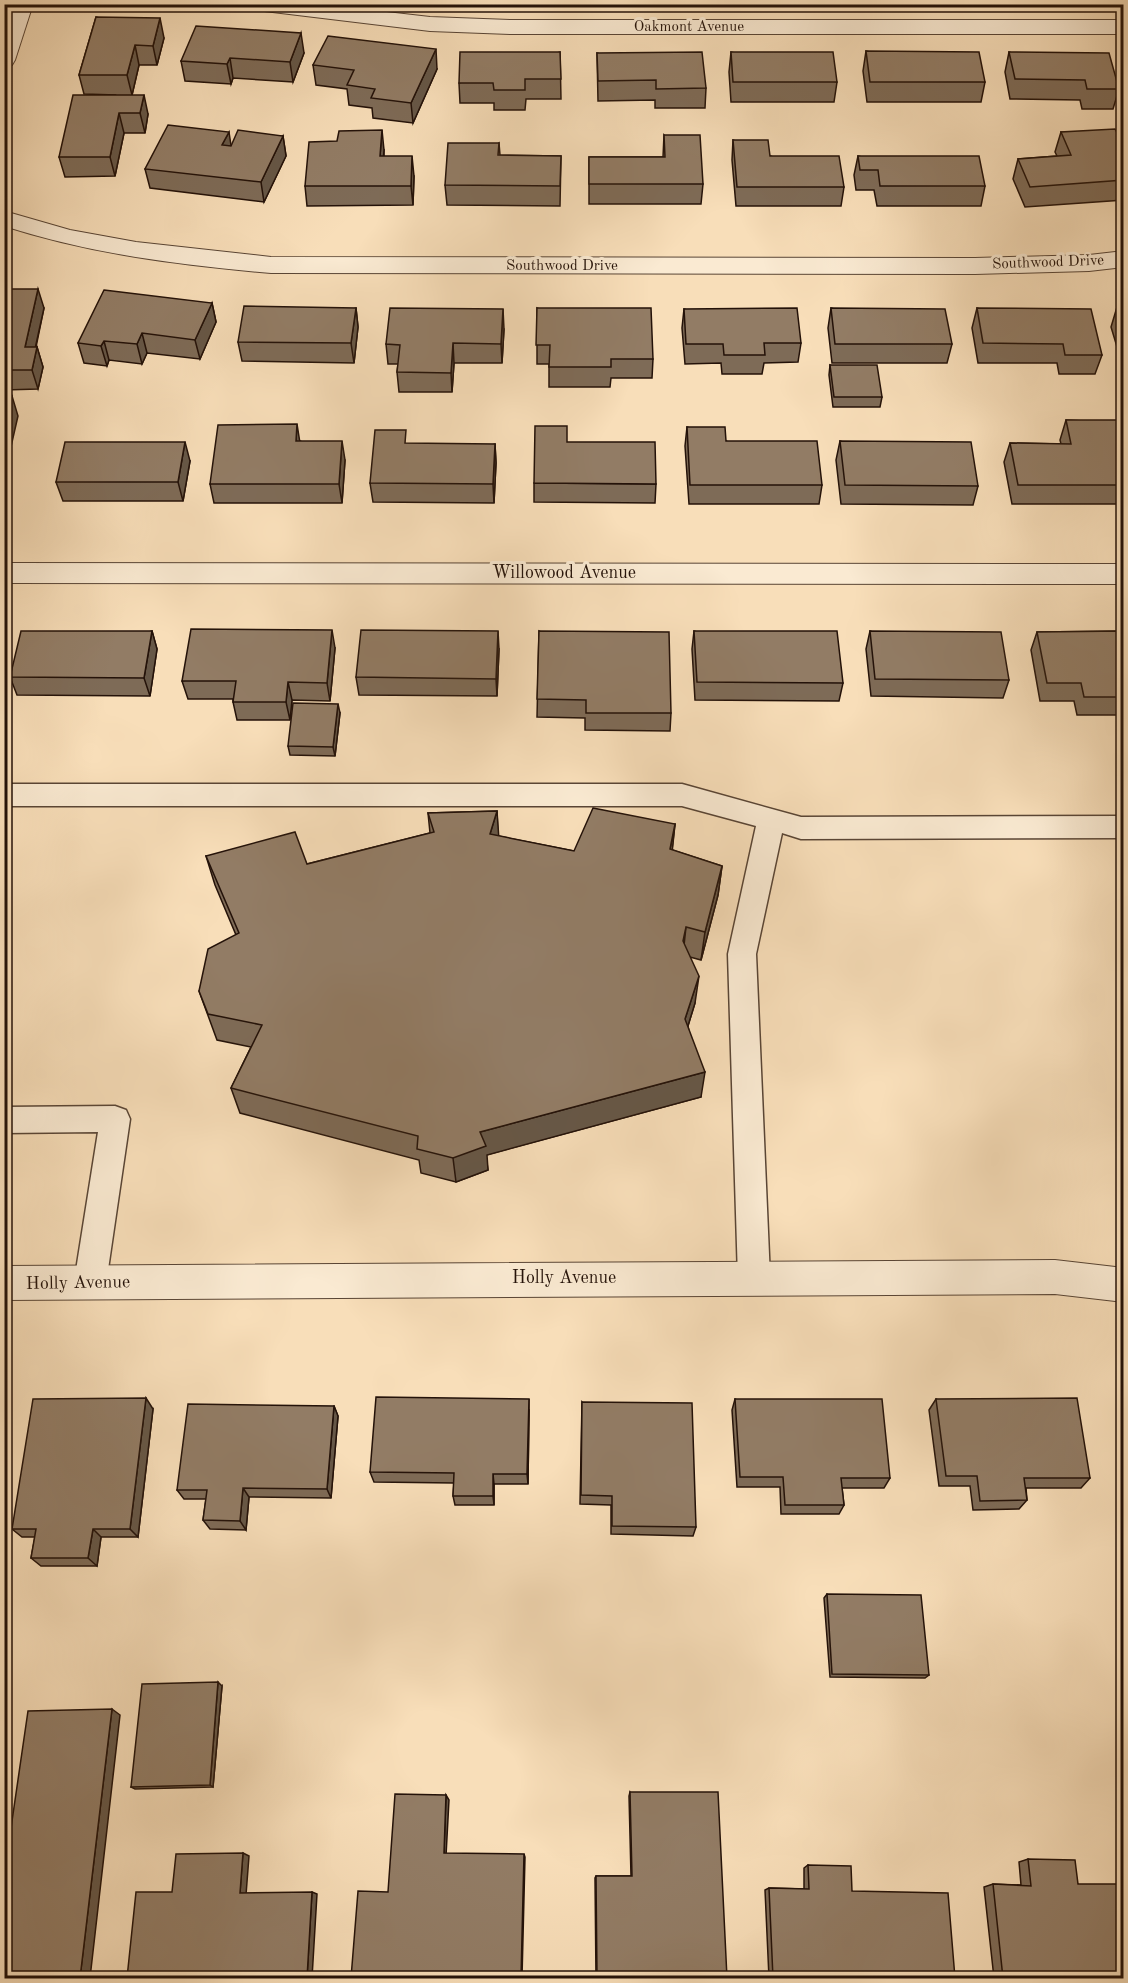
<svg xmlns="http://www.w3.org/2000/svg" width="1128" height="1983" font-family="'Old Standard TT',serif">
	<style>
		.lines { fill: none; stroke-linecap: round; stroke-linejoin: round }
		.service-casing { stroke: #594535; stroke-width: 3 }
		.minor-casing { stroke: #594535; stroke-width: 2 }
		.service { fill: #faead2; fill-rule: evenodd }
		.minor { fill: #faead2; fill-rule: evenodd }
		.wall { fill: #7e6b57; stroke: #241209; stroke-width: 1.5 }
		.shaded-wall { fill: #665747; stroke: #241209; stroke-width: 1.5 }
		.building { fill: #927c65; stroke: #241209; stroke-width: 1.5 }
		.labels { text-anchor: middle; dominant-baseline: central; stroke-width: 6; stroke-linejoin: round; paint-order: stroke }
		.far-street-label { font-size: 15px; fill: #241209; stroke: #faead2 }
		.street-label { font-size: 18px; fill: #241209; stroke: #faead2 }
	</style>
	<rect width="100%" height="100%" fill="#f8deb9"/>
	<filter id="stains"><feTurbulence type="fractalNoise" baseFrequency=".00333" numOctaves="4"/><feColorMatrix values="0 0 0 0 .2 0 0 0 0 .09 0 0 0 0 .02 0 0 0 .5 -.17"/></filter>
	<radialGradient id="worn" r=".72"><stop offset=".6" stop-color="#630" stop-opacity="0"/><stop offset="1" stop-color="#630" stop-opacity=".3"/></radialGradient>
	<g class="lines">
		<g class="service-casing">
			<g id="service">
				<path d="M4,784H682L801,817L1124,816V838L801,839L782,833L756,954L770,1278L765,1288L754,1293L743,1288L738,1278L728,954L756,826L682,806H4Z"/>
				<path d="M115,1106L126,1110L130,1119L106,1283L101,1294L90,1298L79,1294L74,1283L98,1132L4,1133V1107Z"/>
			</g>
		</g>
		<g class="minor-casing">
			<g id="minor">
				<path d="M11,4H33L15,60L12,65L4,67V25Z"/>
				<path d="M246,4H317L430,17L510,20H1124V34H510L430,31L256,10L248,9Z"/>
				<path d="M4,211L70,230L136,242L271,257L975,258L1089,255L1124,251V267L1089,271L975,274L271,273C180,265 91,254 4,226Z"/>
				<path d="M4,563L1124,564V584L4,583Z"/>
				<path d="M1055,1260L1124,1268V1302L1055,1294L4,1300V1266Z"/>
			</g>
		</g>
		<use href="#service" class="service"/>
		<use href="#minor" class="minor"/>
	</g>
	<g class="wall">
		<path d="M96,17L164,38L157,65H139L132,95L148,114L145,133H124L115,176L65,177L59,157L115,95L84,94L79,75Z"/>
		<path d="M866,51L985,82L981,102H867L863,71Z"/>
		<path d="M560,52L561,99H526L525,110H494V103H460L459,83Z"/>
		<path d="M731,52L837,82L834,102H731L729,72Z"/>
		<path d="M1009,52L1119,89L1113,109H1082L1080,100L1010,99L1005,72Z"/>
		<path d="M304,53L293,82L233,78L231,84L185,81L181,61Z"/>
		<path d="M597,53L706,88L705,108H655V100L598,101Z"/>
		<path d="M313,65L437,69L413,123L373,118L372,108L349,105L347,89L316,85Z"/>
		<path d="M1061,132L1124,146V200L1025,207L1013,179L1018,159L1057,156L1055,152Z"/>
		<path d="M664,135L703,184L701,204H589V157H663Z"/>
		<path d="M283,136L286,156L264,202L150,188L145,169L231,146Z"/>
		<path d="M733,140L844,187L841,206H736L732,160Z"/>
		<path d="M499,143L500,155L561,156L560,206L447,205L445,185Z"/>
		<path d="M384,150V156L414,176L413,205L307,206L305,186Z"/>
		<path d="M858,156L985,186L981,206H877L874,190H856L854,175Z"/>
		<path d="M4,289L44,308L36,347H37L43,367L38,389L4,390Z"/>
		<path d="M212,303L216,322L200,359L147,353L142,364L109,360L107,366L84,363L78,343Z"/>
		<path d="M1117,307H1124V370L1111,327Z"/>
		<path d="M356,308L358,327L354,363L242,361L238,342Z"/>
		<path d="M537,308L653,359L652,378H611L610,387H549V364H537Z"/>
		<path d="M831,308L952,344L947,363H832L828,328Z"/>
		<path d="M977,308L1102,355L1095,374H1059L1057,363H978L972,328Z"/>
		<path d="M684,309L801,343L798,362L764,363L762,374H722L721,363L685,364L682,328Z"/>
		<path d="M504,329L502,363H454L452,392H399L397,372L398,364H388L386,344Z"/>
		<path d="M830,365L882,397L880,407H833L829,375Z"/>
		<path d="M1066,420L1124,423V504H1012L1004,462L1010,443L1061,444L1060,440Z"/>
		<path d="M687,427L726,441L822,485L819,504H689L685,446Z"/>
		<path d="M300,441L345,460L342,503H214L210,484Z"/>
		<path d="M840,441L978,486L973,505L841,504L836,460Z"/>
		<path d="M495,444L496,463L494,503L373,502L370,483Z"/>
		<path d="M190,461L183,501H63L56,482Z"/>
		<path d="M534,483L656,484L655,503L534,502Z"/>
		<path d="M152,631L157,649L150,696L17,695L10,677Z"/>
		<path d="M539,631L671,713L670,731L585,730V718L537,717Z"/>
		<path d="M694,631L843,683L839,701L695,700L692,649Z"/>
		<path d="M870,631L1009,680L1003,698L871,696L866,649Z"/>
		<path d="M1124,631V715H1077L1074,701H1040L1031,650L1037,632Z"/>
		<path d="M335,648L330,701L292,700L290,720H237L233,702V699H188L182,681Z"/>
		<path d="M499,649L497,696L359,695L356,677Z"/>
		<path d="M340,713L335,756L290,755L288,746Z"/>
		<path d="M497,811L498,836L574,851L675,824L672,850L722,866L718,895L701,960L690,957L695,1003L688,1026L701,1097L486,1155L488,1170L456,1182L421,1173L419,1160L240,1113L231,1088L251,1047L217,1040L199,991L236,935L215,885L206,856L307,864L430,833L428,813Z"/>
		<path d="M735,1399L890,1478L884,1488H842L844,1505L839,1514H781L780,1487H737L732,1410Z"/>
		<path d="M936,1399L1090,1478L1081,1488H1026L1027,1500L1019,1509L973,1510L970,1486H939L929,1410Z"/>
		<path d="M582,1402L696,1527L693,1536L611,1534V1505L580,1504Z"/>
		<path d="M334,1406L338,1416L331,1498L249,1497L246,1530L210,1529L203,1520L206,1499H184L177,1490Z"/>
		<path d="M153,1409L138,1537H101L97,1566H41L31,1558L35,1537H22L12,1529Z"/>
		<path d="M529,1410L528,1484H494V1505H455L453,1496L454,1483L374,1482L370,1472Z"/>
		<path d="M827,1594L929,1675L925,1678L830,1677L824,1598Z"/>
		<path d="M222,1686L213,1787L135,1789L131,1787Z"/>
		<path d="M630,1792L727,1978H596L595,1878L596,1876H631L629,1796Z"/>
		<path d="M1028,1859L1078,1884L1124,1978H994L984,1887L993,1884L1021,1885L1019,1862Z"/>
		<path d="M808,1865L852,1891L955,1978H769L765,1890L769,1888L804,1889V1868Z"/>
	</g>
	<g class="shaded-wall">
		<path d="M160,18L164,38L157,65L153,46Z"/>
		<path d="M301,33L304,53L293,82L290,62Z"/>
		<path d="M135,45L139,65L132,95L127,75Z"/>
		<path d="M436,49L437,69L413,123L411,103Z"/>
		<path d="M230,58L233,78L231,84L227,64Z"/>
		<path d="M144,95L148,114L145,133L140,113Z"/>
		<path d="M119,113L124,133L115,176L110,157Z"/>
		<path d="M382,130L384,150L382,176L380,156Z"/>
		<path d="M229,132L232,152L222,145Z"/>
		<path d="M283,136L286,156L264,202L261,182Z"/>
		<path d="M412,156L414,176L413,205L411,186Z"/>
		<path d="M38,289L44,308L31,367L25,347Z"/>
		<path d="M212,303L216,322L200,359L195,340Z"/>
		<path d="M356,308L358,327L354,363L351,343Z"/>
		<path d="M503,309L504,329L502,363L501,344Z"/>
		<path d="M142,333L147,353L142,364L137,344Z"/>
		<path d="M104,341L109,360L107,366L101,346Z"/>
		<path d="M453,343L454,363L452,392L451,373Z"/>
		<path d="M37,347L43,367L38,389L32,370Z"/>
		<path d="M12,396L18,416L4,477V428Z"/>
		<path d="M297,424L300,443L296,441Z"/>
		<path d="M342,441L345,460L342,503L339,484Z"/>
		<path d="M185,442L190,461L183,501L178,482Z"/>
		<path d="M495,444L496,463L494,503L493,484Z"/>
		<path d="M332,630L335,648L330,701L327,683Z"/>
		<path d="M152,631L157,649L150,696L144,678Z"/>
		<path d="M498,631L499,649L497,696L496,679Z"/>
		<path d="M288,682L292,700L290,720L286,702Z"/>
		<path d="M338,704L340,713L335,756L333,747Z"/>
		<path d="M497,811L499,840L490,834Z"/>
		<path d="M675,824L672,853L670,849Z"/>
		<path d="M722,866L718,895L701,960L705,932Z"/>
		<path d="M686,927L683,955V941Z"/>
		<path d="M699,976L695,1003L682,1045L685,1019Z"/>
		<path d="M705,1072L701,1097L487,1155L488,1170L456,1182L453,1158L480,1132Z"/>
		<path d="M146,1398L153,1409L138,1537L130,1529Z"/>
		<path d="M529,1399V1410L528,1484L527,1474Z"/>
		<path d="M334,1406L338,1416L331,1498L327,1489Z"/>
		<path d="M493,1474L494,1484V1505L493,1496Z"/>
		<path d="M243,1488L249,1497L246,1530L240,1521Z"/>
		<path d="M93,1529L101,1537L97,1566L88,1558Z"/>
		<path d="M218,1682L222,1686L213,1787L210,1785Z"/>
		<path d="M112,1709L120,1715L90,1978H80Z"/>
		<path d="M446,1795L449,1800L446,1856L444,1853Z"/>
		<path d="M243,1853L249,1856L246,1895L240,1893Z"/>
		<path d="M524,1854L525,1857L522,1978H521Z"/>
		<path d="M312,1892L317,1894L312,1978H307Z"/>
	</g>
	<g class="building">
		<path d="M96,17L160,18L153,46L135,45L127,75H79Z"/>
		<path d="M196,26L301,33L290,62L230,58L227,64L181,61Z"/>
		<path d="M328,36L436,49L411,103L371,98L375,89L347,85L354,70L313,65Z"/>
		<path d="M866,51L979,52L985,82H870Z"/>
		<path d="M460,52H560L561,79H525V90H494L493,83H459Z"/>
		<path d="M702,52L706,88L656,89V80L598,81L597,53Z"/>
		<path d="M731,52H833L837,82H733Z"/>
		<path d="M1009,52L1109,53L1119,89H1087L1085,80L1015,79Z"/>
		<path d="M73,95H144L140,113H119L110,157H59Z"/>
		<path d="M168,125L229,132L222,145L231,146L238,130L283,136L261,182L145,169Z"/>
		<path d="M1115,129L1124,146V180L1030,187L1018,159L1071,155L1061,132Z"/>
		<path d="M382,130L380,156H412L411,186H305L309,142L337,141L339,131Z"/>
		<path d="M664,135H700L703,184H589V157H665Z"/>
		<path d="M733,140H768L770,156H839L844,187H737Z"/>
		<path d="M448,143H499L498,155L561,156L560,186L445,185Z"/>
		<path d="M858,156H979L985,186H880L878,170H860Z"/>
		<path d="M4,289H38L25,347H37L32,370H4Z"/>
		<path d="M104,290L212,303L195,340L142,333L137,344L104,341L101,346L78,343Z"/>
		<path d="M244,306L356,308L351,343L238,342Z"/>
		<path d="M1117,307H1124V329Z"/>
		<path d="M390,308L503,309L501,344L453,343L451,373L397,372L400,345L386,344Z"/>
		<path d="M537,308H651L653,359H611V367H549L550,345H536Z"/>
		<path d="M797,308L801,343H764L765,355H724L723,344H686L684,309Z"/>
		<path d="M831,308L945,309L952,344H835Z"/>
		<path d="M977,308L1091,309L1102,355H1065L1063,344L983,343Z"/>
		<path d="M830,365H877L882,397H834Z"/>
		<path d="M4,396H12L4,428Z"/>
		<path d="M1066,420H1123L1124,485H1018L1010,443L1071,444Z"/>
		<path d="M297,424L296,441H342L339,484H210L218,425Z"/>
		<path d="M535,426H567V442H655L656,484L534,483Z"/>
		<path d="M687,427H725L726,441H817L822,485H690Z"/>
		<path d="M375,430H406L405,443L495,444L493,484L370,483Z"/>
		<path d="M840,441L971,442L978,486L845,485Z"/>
		<path d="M65,442H185L178,482H56Z"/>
		<path d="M191,629L332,630L327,683L288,682L286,702H233L236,681H182Z"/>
		<path d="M361,630L498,631L496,679L356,677Z"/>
		<path d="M21,631H152L144,678L10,677Z"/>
		<path d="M539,631L669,632L671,713H586V700L537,699Z"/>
		<path d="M694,631H837L843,683L697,682Z"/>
		<path d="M870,631L1001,632L1009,680L875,679Z"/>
		<path d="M1124,631V697H1084L1081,683H1047L1037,632Z"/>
		<path d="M293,703L338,704L333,747L288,746Z"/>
		<path d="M593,808L675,824L670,849L722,866L705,932L686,927L683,941L699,976L685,1019L705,1072L480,1132L486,1146L453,1158L417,1149L418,1136L231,1088L262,1025L208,1014L199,991L208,949L239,933L206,856L295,832L307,864L434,832L428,813L497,811L490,834L574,851Z"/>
		<path d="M376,1397L529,1399L527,1474H493V1496H453L454,1473L370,1472Z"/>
		<path d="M146,1398L130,1529H93L88,1558H31L36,1529H12L33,1399Z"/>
		<path d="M1077,1398L1090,1478H1024L1027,1500L980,1501L977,1476H946L936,1399Z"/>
		<path d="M735,1399H882L890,1478H841L844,1505H785L783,1477H740Z"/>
		<path d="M582,1402L692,1403L696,1527L612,1526V1496L581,1495Z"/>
		<path d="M188,1404L334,1406L327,1489L243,1488L240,1521L203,1520L207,1490H177Z"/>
		<path d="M827,1594L921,1595L929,1675L832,1674Z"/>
		<path d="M218,1682L210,1785L131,1787L142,1684Z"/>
		<path d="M112,1709L80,1978H4V1876L28,1711Z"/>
		<path d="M630,1792H718L727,1978H597L596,1876H632Z"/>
		<path d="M395,1794L446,1795L444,1853L524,1854L521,1978H351L358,1891L388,1892Z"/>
		<path d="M243,1853L240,1893L312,1892L307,1978H127L136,1892H172L176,1854Z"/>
		<path d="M1028,1859L1075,1860L1078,1884H1124V1978H1003L993,1884L1031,1886Z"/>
		<path d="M808,1865L851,1866L852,1891L948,1893L955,1978H773L769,1888L809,1889Z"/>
	</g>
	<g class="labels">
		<g class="far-street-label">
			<text x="689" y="27">Oakmont Avenue</text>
			<text transform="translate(1048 263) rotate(-2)">Southwood Drive</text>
			<text x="562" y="266">Southwood Drive</text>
		</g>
		<g class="street-label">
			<text x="564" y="573">Willowood Avenue</text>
			<text x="564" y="1278">Holly Avenue</text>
			<text transform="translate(78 1283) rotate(-1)">Holly Avenue</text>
		</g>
	</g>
	<rect width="1128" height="1983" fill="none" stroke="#f8deb9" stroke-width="24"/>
	<rect x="6" y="6" width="1116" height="1971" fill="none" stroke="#241209" stroke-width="3"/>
	<rect x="12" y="12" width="1104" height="1959" fill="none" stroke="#241209" stroke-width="1.5"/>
	<rect width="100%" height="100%" filter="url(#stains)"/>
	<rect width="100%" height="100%" fill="url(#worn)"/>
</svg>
